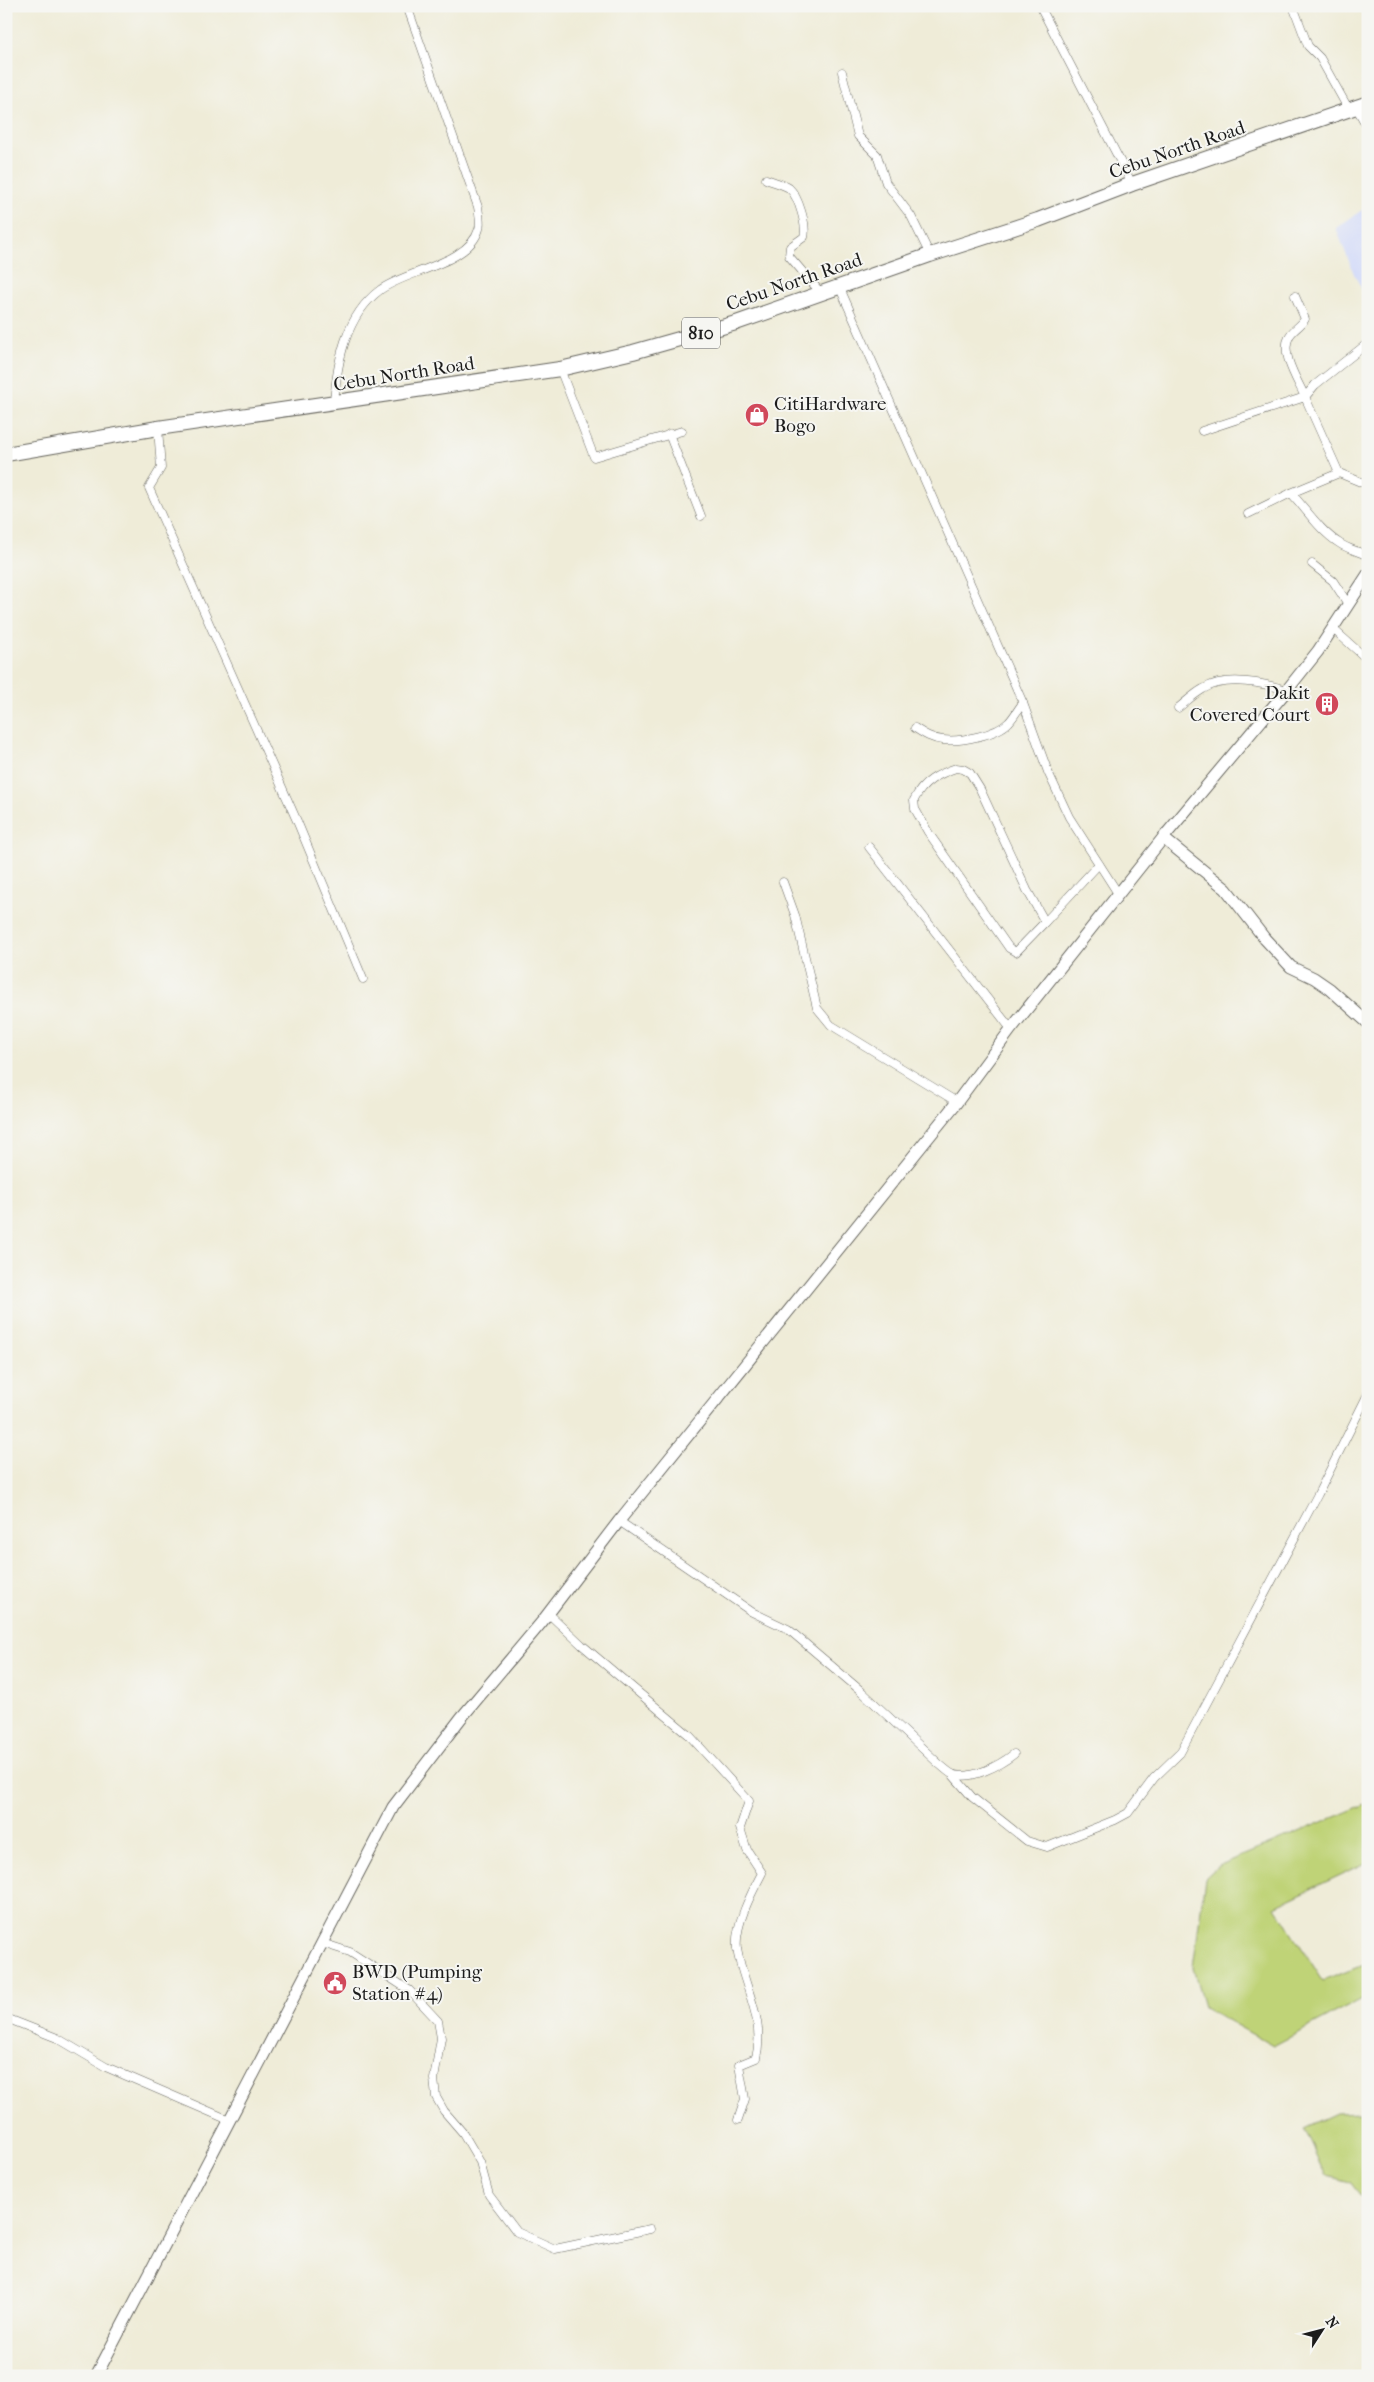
<svg xmlns="http://www.w3.org/2000/svg" width="1374" height="2382" font-family="'IM FELL French Canon',serif">
	<style>
		.built { fill: #d1d9f9 }
		.green { fill: #bfd377; stroke: #6e784a }
		.lines { fill: none; stroke-linecap: round; stroke-linejoin: round }
		.street-casing { stroke: #66655e; stroke-width: 9 }
		.secondary-casing { stroke: #66655e; stroke-width: 13 }
		.highway-casing { stroke: #66655e; stroke-width: 16 }
		.street { stroke: #fff; stroke-width: 8 }
		.secondary { stroke: #fff; stroke-width: 11 }
		.highway { stroke: #fff; stroke-width: 14 }
		.labels { text-anchor: middle; dominant-baseline: central; stroke-width: 4; stroke-linejoin: round; paint-order: stroke }
		.shield { fill: #f6f6f2; stroke: #5d5d5c; stroke-width: 1 }
		.shield-label { font-size: 18px; font-weight: bold; fill: #1c1c1c }
		.street-label { font-size: 19px; fill: #1c1c1c; stroke: #f6f6f2 }
		.poi-label { font-size: 19px; fill: #1c1c1c; stroke: #f6f6f2; text-anchor: start }
	</style>
	<rect width="100%" height="100%" fill="#f6f6f2"/>
	<filter id="ink" filterUnits="userSpaceOnUse"><feTurbulence type="fractalNoise" baseFrequency=".02" numOctaves="2"/><feDisplacementMap in="SourceGraphic" scale="10" xChannelSelector="R" yChannelSelector="G"/><feConvolveMatrix kernelMatrix="1 2 1 2 8 2 1 2 1" color-interpolation-filters="sRGB"/></filter>
	<filter id="wash" filterUnits="userSpaceOnUse"><feTurbulence type="fractalNoise" baseFrequency=".0096" numOctaves="4" result="noise"/><feDisplacementMap in="SourceGraphic" scale="20" xChannelSelector="R" yChannelSelector="G"/><feGaussianBlur stdDeviation="1.12" result="paint"/><feColorMatrix in="noise" values="0 0 0 0 0 0 0 0 0 0 0 0 0 0 0 0 0 1.4 0 .05"/><feComposite in="paint" operator="in"/></filter>
	<g filter="url(#wash)">
		<rect width="100%" height="100%" fill="#efecd8"/>
		<path class="built" d="M1368,206V301L1354,274L1336,228Z"/>
		<g class="green">
			<path d="M1368,1803V1862L1275,1906L1323,1981L1368,1963V1996L1273,2046L1204,2007L1193,1968L1205,1878L1218,1866Z"/>
			<path d="M1368,2109V2205L1350,2182L1327,2176L1304,2128L1336,2113L1363,2112Z"/>
		</g>
	</g>
	<g filter="url(#ink)">
		<g class="lines">
			<g class="street-casing">
				<g id="street">
					<path d="M1040,6L1132,184"/>
					<path d="M1293,6L1308,46L1320,58L1349,110"/>
					<path d="M842,72L858,136L877,155L886,183L911,216L930,255"/>
					<path d="M1356,107L1368,128"/>
					<path d="M766,179C773,182 783,184 789,188C799,197 807,226 804,237L790,247L789,256L821,293"/>
					<path d="M839,286L1023,703L1048,772L1069,817L1119,895"/>
					<path d="M1295,296L1305,319C1301,326 1292,330 1289,337C1280,354 1298,381 1305,397L1315,385L1368,343"/>
					<path d="M560,369L594,457L682,431"/>
					<path d="M334,403C337,363 345,316 380,290C407,270 469,264 479,229C481,223 479,213 478,207L407,6"/>
					<path d="M158,428L161,468L149,488L297,821L363,979"/>
					<path d="M1202,431L1305,397L1339,473L1368,485"/>
					<path d="M669,434L701,516"/>
					<path d="M1291,493L1339,473"/>
					<path d="M1248,514L1291,493C1306,509 1320,531 1339,543C1347,549 1359,551 1368,556"/>
					<path d="M1312,564L1333,581L1348,604"/>
					<path d="M1332,628L1368,660"/>
					<path d="M1178,708C1186,702 1194,694 1203,689C1226,675 1263,683 1287,690"/>
					<path d="M915,728C924,734 932,739 943,740C960,742 997,735 1009,722C1014,717 1018,709 1023,703"/>
					<path d="M956,768L963,769L970,773L980,789L1027,890L1045,922L1016,952L1009,948L928,832L915,809L914,800C923,782 938,774 956,768Z"/>
					<path d="M869,847L1011,1029"/>
					<path d="M783,882L795,915L817,1008L831,1025L957,1102"/>
					<path d="M1045,922L1099,864"/>
					<path d="M619,1521L752,1612L788,1629L860,1690L939,1764C943,1767 948,1772 952,1774C971,1781 1000,1765 1014,1754"/>
					<path d="M548,1613L582,1645L689,1735L749,1801L740,1828L747,1850L762,1873C752,1892 734,1926 737,1949C743,1986 766,2019 756,2058L739,2065L745,2099L738,2120"/>
					<path d="M952,1774L972,1797L1027,1841L1047,1847L1115,1820L1128,1813L1154,1778L1180,1753L1318,1494L1368,1394"/>
					<path d="M322,1943L350,1952L409,1990L438,2021L441,2038L434,2079L436,2097L444,2111L463,2133L480,2162L489,2195L517,2232L555,2249L650,2229"/>
					<path d="M6,2018L57,2038L106,2067L229,2120"/>
				</g>
			</g>
			<g class="secondary-casing">
				<g id="secondary">
					<path d="M1163,838L1226,889L1265,939L1291,967L1314,978L1330,989L1368,1023"/>
					<path d="M96,2376L393,1807L461,1718L541,1623L619,1521L957,1102L1011,1029L1163,838L1287,690L1318,651L1368,574"/>
				</g>
			</g>
			<g class="highway-casing">
				<path id="highway" d="M6,454L158,428L560,369L633,352L736,323L930,255L1038,220L1132,184L1368,103"/>
			</g>
			<use href="#street" class="street"/>
			<use href="#secondary" class="secondary"/>
			<use href="#highway" class="highway"/>
		</g>
	</g>
	<defs>
		<g id="shop-disc" transform="scale(1.25)"><circle r="9.5" fill="#d1495b" stroke="#f6f6f2"/><path d="M-5-2.5h2.3a2.7 3.5 0 0 1 5.4 0H5L5.5 6h-11ZM-1.5-2.5h3a1.5 2.3 0 0 0-3 0Z" fill="#fff"/></g>
		<g id="building-disc" transform="scale(1.25)"><circle r="9.5" fill="#d1495b" stroke="#f6f6f2"/><path d="M-4-6H4V6H1V3H-1V6H-4ZM-2.5-4.3h1.7v1.8h-1.7ZM.8-4.3h1.7v1.8H.8ZM-2.5-1h1.7V.8h-1.7ZM.8-1h1.7V.8H.8Z" fill="#fff"/></g>
		<g id="civic-disc" transform="scale(1.25)"><circle r="9.5" fill="#d1495b" stroke="#f6f6f2"/><path d="M-.6-6.5H3V-4.5H.6V-3L4-1V1h2V6H-6V1h2V-1L-.6-3ZM-1.2 2.5V6h2.4V2.5Z" fill="#fff"/></g>
	</defs>
	<g fill-rule="evenodd">
		<use href="#shop-disc" x="757" y="415"/>
		<use href="#building-disc" x="1327" y="704"/>
		<use href="#civic-disc" x="335" y="1983"/>
	</g>
	<g class="labels">
		<rect class="shield" x="682" y="317.5" width="38" height="31" rx="4"/>
		<g class="shield-label">
			<text x="701" y="333">810</text>
		</g>
		<g class="street-label">
			<text transform="translate(1177 150) rotate(-19)">Cebu North Road</text>
			<text transform="translate(794 282) rotate(-19)">Cebu North Road</text>
			<text transform="translate(404 374) rotate(-9)">Cebu North Road</text>
		</g>
		<g class="poi-label">
			<text x="774" y="404">CitiHardware<tspan x="774" dy="22">Bogo</tspan></text>
			<text x="1310" y="693" text-anchor="end">Dakit<tspan x="1310" dy="22">Covered Court</tspan></text>
			<text x="352" y="1972">BWD (Pumping<tspan x="352" dy="22">Station #4)</tspan></text>
		</g>
	</g>
	<rect width="1374" height="2382" fill="none" stroke="#f6f6f2" stroke-width="25"/>
	<g transform="translate(1322 2330) rotate(54)" stroke="#f6f6f2" stroke-width="4" paint-order="stroke">
	<path d="M0-4L9 19L0 12L-9 19Z" fill="#1c1c1c"/>
	<text y="-8" font-size="14" font-weight="bold" text-anchor="middle" fill="#1c1c1c">N</text>
	</g>
</svg>
